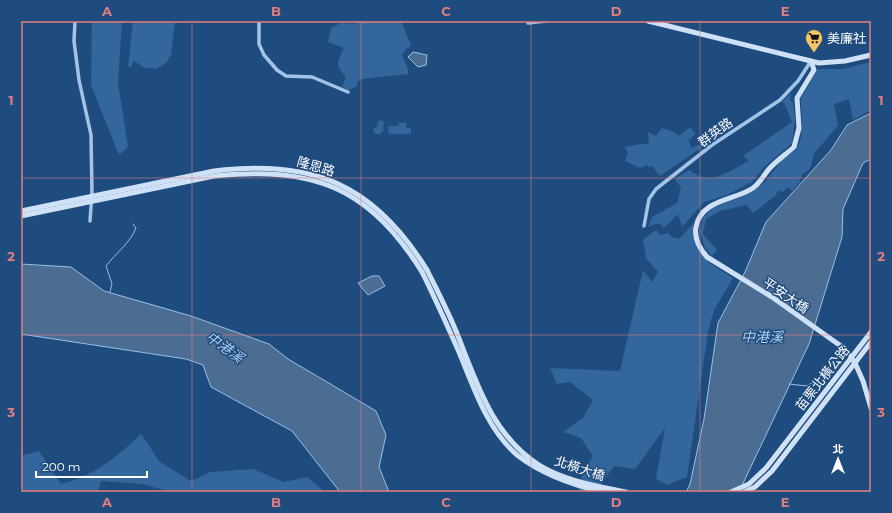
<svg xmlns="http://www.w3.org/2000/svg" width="892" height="513" font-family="Montserrat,'Noto Sans TC',sans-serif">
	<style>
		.green { fill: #32669c }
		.water { fill: #4c6d92; stroke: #97c0e9 }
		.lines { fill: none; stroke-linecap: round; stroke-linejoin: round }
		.stream { stroke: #97c0e9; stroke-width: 1 }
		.street { stroke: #a3c4e7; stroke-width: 3.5 }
		.secondary { stroke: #cee1f6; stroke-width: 5 }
		.secondary-bridge { stroke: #cee1f6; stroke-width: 5 }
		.grid { fill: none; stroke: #e67e7e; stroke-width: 1; stroke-opacity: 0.55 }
		.labels { text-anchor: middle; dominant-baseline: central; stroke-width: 3; stroke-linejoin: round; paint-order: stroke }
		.poi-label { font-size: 13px; fill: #fff; stroke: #1f4c7e; text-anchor: start }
		.street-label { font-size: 13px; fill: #fff; stroke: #1f4c7e }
		.water-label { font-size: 14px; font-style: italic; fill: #aeceef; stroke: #1f4c7e }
		.neatline { fill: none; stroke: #e67e7e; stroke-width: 1.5 }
		.grid-label { font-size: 13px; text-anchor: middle; font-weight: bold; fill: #e67e7e }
	</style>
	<rect width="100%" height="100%" fill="#1f4c7e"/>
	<g class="green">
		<path d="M92,21H122L118,83L128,147L119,155L91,85Z"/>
		<path d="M133,21H175L171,55L166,63L156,69L144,68L133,60L132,67H128Z"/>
		<path d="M358,21H401L411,46L405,50L402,55L408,69V74L362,79L357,82V86L349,90L342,87L346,77C335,64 337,63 344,48L328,42L331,28L341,23L355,24Z"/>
		<path d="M871,62V110L853,120L849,99L834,104L838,125L814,154L810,169L802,174L800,182L792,191L789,187L782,192L779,190L775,196L753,213L747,205L720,211L706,219L703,234L717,250L712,256L705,248L700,232L703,218L713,207L744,196L766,181L782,160L797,149L801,137L802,125L801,98L818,69H843Z"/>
		<path d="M791,93L790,101L793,102L795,119L792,143L762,169L752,182L727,195L704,202L682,227L678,214L664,228L659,223L648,227L652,217L677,203L681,188L675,179L689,170C712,187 727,172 749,161L743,156L792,122L784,103L782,102Z"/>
		<path d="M381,120L384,122L383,131L380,134H375L373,129L378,125L377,122Z"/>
		<path d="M399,123H406V128H411V134H389L388,126H398Z"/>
		<path d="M690,127L696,134L689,140L691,148L704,143L705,145L660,176L652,166L649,167L647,165L640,168L625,161L628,153L625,147L640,144H649L648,132L656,136L662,128L674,132L679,136Z"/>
		<path d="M693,224C695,257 708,262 733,278L714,310L708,332L687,477L667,485L656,479L665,428L635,469L614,466L601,484L598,492H578L583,472L593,456L581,438L563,432L583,418L593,400L570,382L557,384L550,368L620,371L643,270L652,282L658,272L646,258L643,240L656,230L661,235L668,233L672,237L679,239Z"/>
		<path d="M141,434L160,462L191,481L210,472L253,469L284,482L307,477L325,492H171L142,484L101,481L98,492H21V456L39,451L61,484C94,476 117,457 141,434Z"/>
	</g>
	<g class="water">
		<path d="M413,52L427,55L426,65L418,67L408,57Z"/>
		<path d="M871,113V159L863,163L843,209L842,237L809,344L739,492H686L690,484L704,419L718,323L745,272L766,222L831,150L847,125Z"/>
		<path d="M21,264L71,267L104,291L191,316L269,344L288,359L376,411L386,435L379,467L389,492H340L292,431L211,387L203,365L186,359L21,334Z"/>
		<path d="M372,276H379L385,286L368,295L358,283Z"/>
	</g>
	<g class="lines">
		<g class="stream">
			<path d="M110,292L112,284L106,266C116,253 130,243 136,228L133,224"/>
			<path d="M789,384L807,386L841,364"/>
			<path d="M868,492L871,489"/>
		</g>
		<g class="street">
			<path d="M75,21L74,41L79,80L91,135L92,193L90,221"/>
			<path d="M259,21V44L264,55L277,70L286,76L312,77L348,92"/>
			<path d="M528,23L546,21"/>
			<path d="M644,226L649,199L656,189L712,145L780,100L798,81L811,61"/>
		</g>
		<g class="secondary">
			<path d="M648,21L819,63L845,61L871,55"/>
			<path d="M811,61L814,70L797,98L799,128L794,147C785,155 776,161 769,169C763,176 761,182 753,188C734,201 701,199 696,227C694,238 700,249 707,257L772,297L845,349L855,363L863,381L871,408"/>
			<path d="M427,270C438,292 449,313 458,336C477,384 493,436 539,465C565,481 597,486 626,492"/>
			<path d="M422,272C435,298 447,325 459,352C474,388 487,429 517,455C543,475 572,485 603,492"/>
			<path d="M731,492L749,484L766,468L871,332"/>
			<path d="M744,492L755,487L772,471L871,342"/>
		</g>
		<g class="secondary-bridge">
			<path d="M21,211L214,171C313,159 374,184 427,270"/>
			<path d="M21,216L214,176C312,166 369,186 422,272"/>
		</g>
	</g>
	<path class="grid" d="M192,21V492M361,21V492M531,21V492M700,21V492M21,178H871M21,335H871"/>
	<defs>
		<g id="supermarket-pin" transform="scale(0.9)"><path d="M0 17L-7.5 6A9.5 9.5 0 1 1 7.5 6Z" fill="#f5c663" stroke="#1f4c7e"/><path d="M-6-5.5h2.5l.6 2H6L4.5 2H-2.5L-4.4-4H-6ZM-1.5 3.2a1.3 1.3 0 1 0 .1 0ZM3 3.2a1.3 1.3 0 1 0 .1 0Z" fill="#111"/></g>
	</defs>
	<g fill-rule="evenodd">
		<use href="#supermarket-pin" x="814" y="38"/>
	</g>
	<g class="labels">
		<g class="poi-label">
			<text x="827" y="38">美廉社</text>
		</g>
		<g class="street-label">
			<text transform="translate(715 132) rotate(-36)">群英路</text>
			<text transform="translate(316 166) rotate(16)">隆恩路</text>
			<text transform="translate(786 295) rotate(34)">平安大橋</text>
			<text transform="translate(822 378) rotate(-52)">苗栗北橫公路</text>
			<text transform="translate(580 468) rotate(18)">北橫大橋</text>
		</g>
		<g class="water-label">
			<text x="762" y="337">中港溪</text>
			<text transform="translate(225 347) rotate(36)">中港溪</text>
		</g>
	</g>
	<rect width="892" height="513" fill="none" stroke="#1f4c7e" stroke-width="44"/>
	<g transform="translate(838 459)" stroke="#1f4c7e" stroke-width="3" paint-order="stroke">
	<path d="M0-3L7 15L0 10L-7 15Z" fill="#ffffff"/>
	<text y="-6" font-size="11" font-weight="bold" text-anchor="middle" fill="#ffffff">北</text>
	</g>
	<path d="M36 471v6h111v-6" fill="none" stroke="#ffffff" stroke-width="2"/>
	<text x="42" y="471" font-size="12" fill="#ffffff" stroke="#1f4c7e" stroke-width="3" paint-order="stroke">200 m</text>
	<rect x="22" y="22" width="848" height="469" class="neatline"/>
	<g class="grid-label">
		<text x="107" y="16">A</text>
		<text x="276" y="16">B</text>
		<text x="446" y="16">C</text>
		<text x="616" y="16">D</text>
		<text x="785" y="16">E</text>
		<text x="11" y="105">1</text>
		<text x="881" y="105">1</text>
		<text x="11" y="261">2</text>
		<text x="881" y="261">2</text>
		<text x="11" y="417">3</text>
		<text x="881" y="417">3</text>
		<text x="107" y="507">A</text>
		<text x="276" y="507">B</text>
		<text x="446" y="507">C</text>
		<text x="616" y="507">D</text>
		<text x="785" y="507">E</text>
	</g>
</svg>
